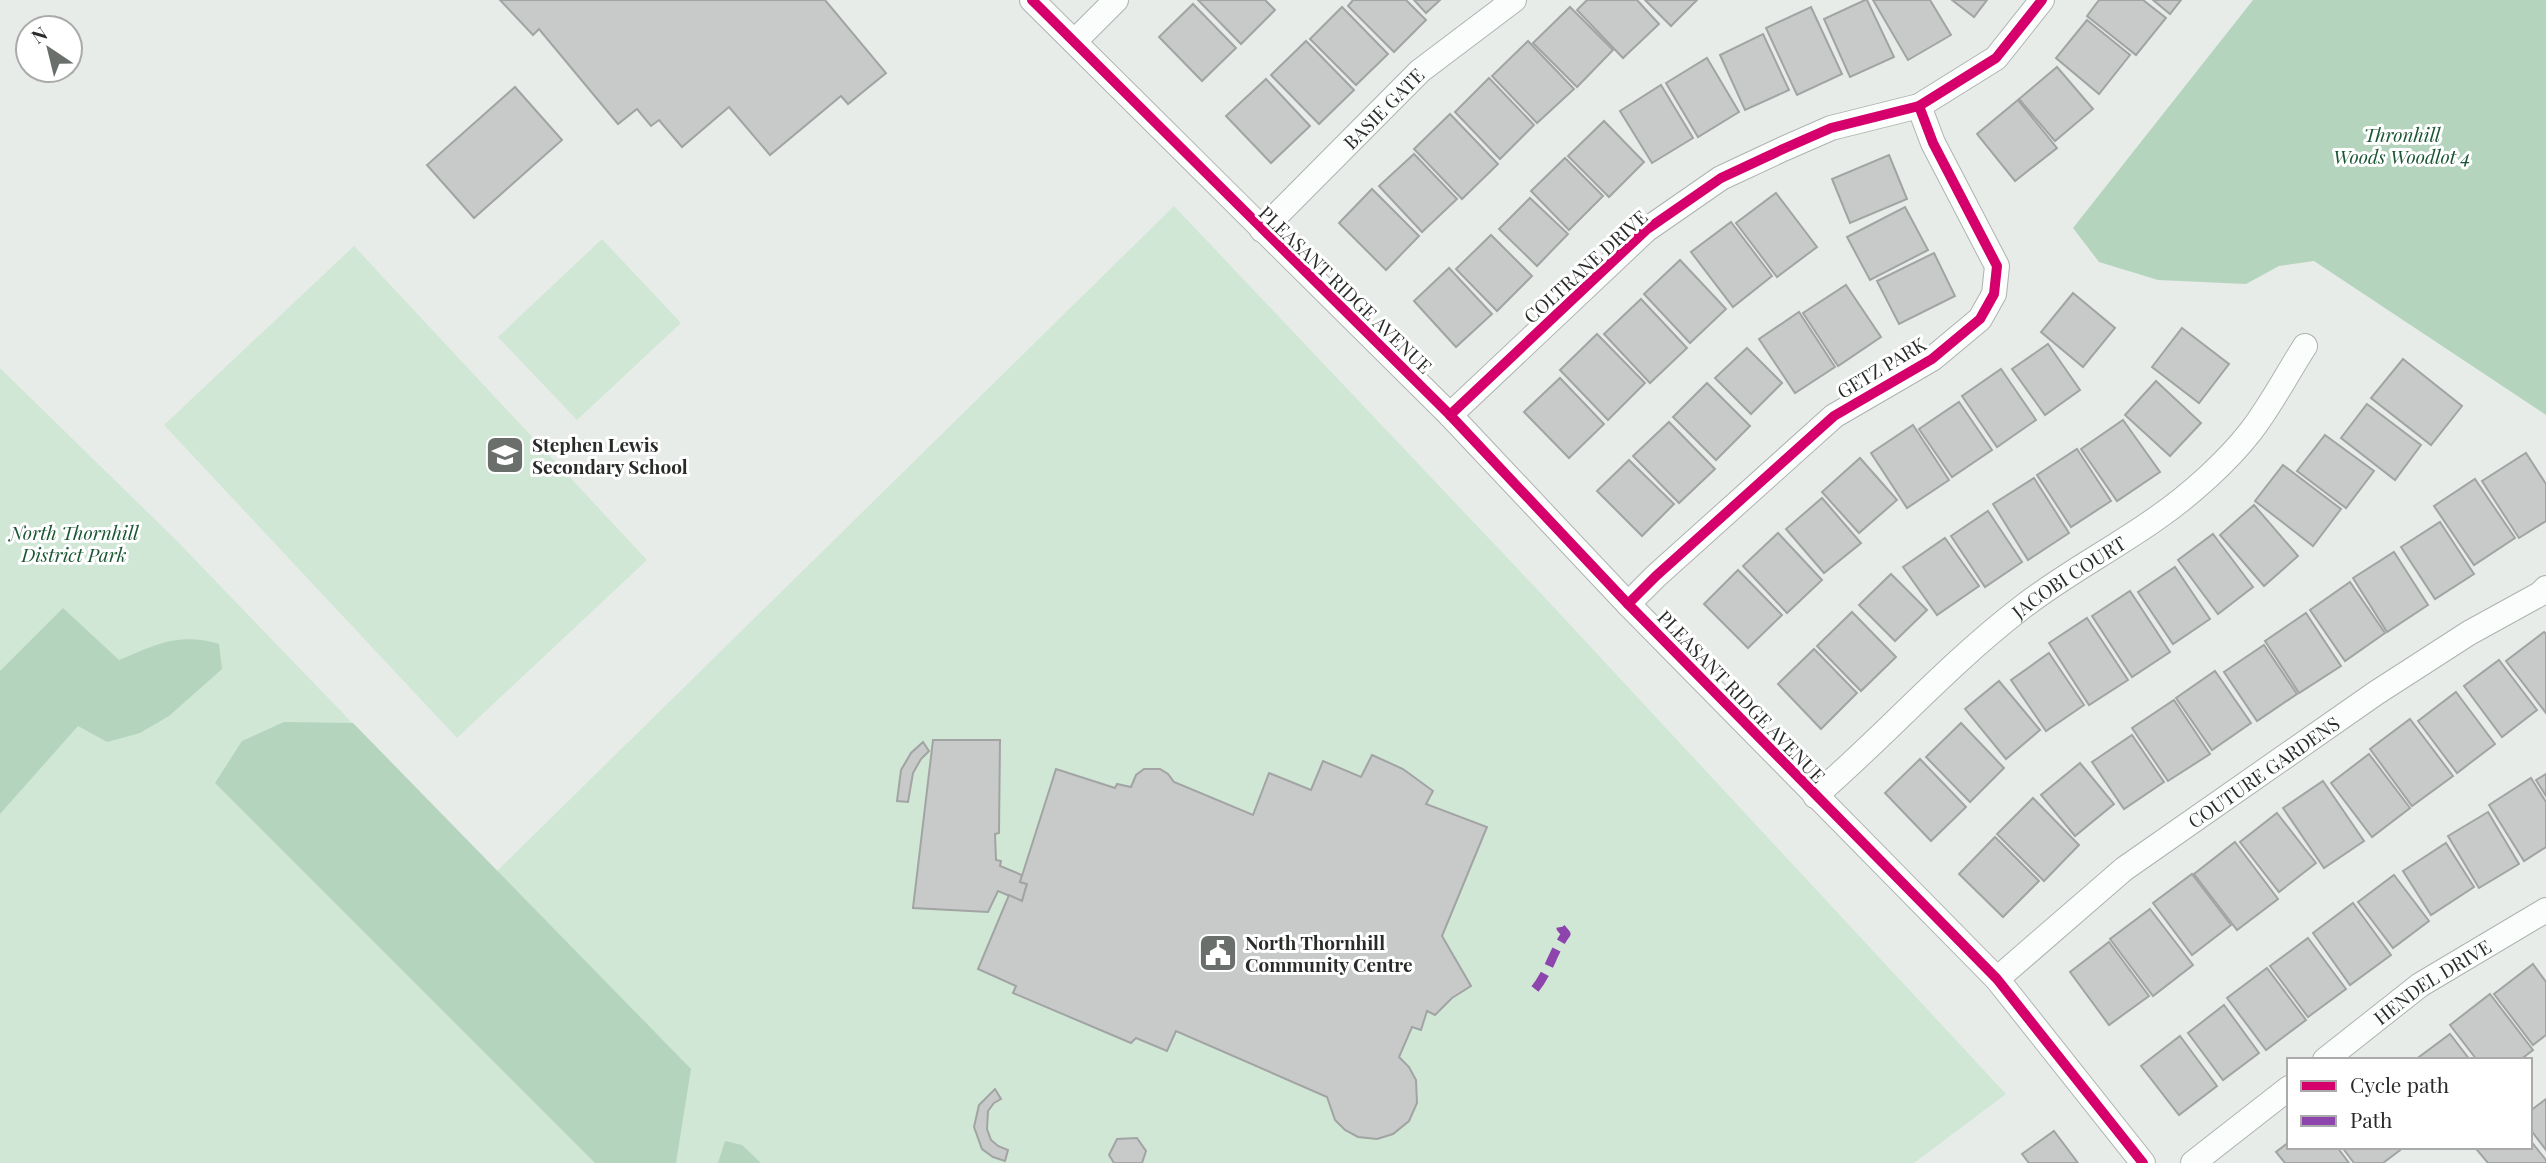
<svg xmlns="http://www.w3.org/2000/svg" width="2546" height="1163" font-family="'Playfair Display',serif">
	<style>
		.green { fill: #d0e7d6 }
		.forest { fill: #b5d4be }
		.building { fill: #c8caca; stroke: #a2a4a4; stroke-width: 2 }
		.lines { fill: none; stroke-linecap: round; stroke-linejoin: round }
		.minor-casing { stroke: #afb3b0; stroke-width: 26 }
		.minor { stroke: #fbfcfc; stroke-width: 24 }
		.quiet { stroke: #8e44ad; stroke-width: 9; stroke-dasharray: 18 9; stroke-linecap: butt }
		.cycleway-casing { stroke: #fff; stroke-width: 15 }
		.cycleway { stroke: #d6006c; stroke-width: 10 }
		.labels { text-anchor: middle; dominant-baseline: central; stroke-width: 6; stroke-linejoin: round; paint-order: stroke }
		.street-label { font-size: 19px; fill: #282b28; stroke: #fff }
		.park-label { font-size: 19px; font-style: italic; fill: #1a5633; stroke: #fff }
		.poi-label { font-size: 19px; font-weight: bold; fill: #282b28; stroke: #fff; text-anchor: start }
	</style>
	<rect width="100%" height="100%" fill="#e7ece8"/>
	<g class="green">
		<path d="M1174,206L1535,587L2006,1094L1914,1163H0V368L177,541L496,872Z"/>
		<path d="M602,239L681,323L577,420L498,337Z"/>
		<path d="M354,246L647,560L457,738L164,425Z"/>
	</g>
	<g class="forest">
		<path d="M2253,0H2546V415L2314,261L2279,266L2246,284L2158,280L2099,262L2073,228Z"/>
		<path d="M63,608L119,660C156,645 178,632 219,644L222,669L169,716L140,733L107,742L78,726L0,814V671Z"/>
		<path d="M284,722L353,723L691,1069L676,1163H595L215,783L242,741Z"/>
		<path d="M725,1141L742,1145L761,1163H718Z"/>
	</g>
	<g class="building">
		<path d="M500,0H825L886,73L848,104L841,96L770,155L729,107L682,147L659,120L651,126L637,109L618,124L539,29L533,35Z"/>
		<path d="M1198,0H1265L1275,10L1241,44Z"/>
		<path d="M1353,0H1406L1426,20L1394,52L1348,6Z"/>
		<path d="M1414,0H1440L1426,13Z"/>
		<path d="M1587,0H1637L1659,24L1623,58L1577,10Z"/>
		<path d="M1645,0H1697L1671,26Z"/>
		<path d="M1865,0H1867L1894,57L1850,77L1824,19Z"/>
		<path d="M1873,0H1930L1951,35L1908,60Z"/>
		<path d="M1952,0H1987L1974,17Z"/>
		<path d="M2099,0H2143L2166,18L2136,55L2087,16Z"/>
		<path d="M2153,0H2181L2170,14Z"/>
		<path d="M1193,4L1236,48L1202,81L1159,37Z"/>
		<path d="M1342,7L1388,54L1356,85L1310,39Z"/>
		<path d="M1570,7L1613,50L1577,87L1533,43Z"/>
		<path d="M1811,7L1842,74L1797,95L1766,28Z"/>
		<path d="M2087,20L2130,55L2099,94L2056,58Z"/>
		<path d="M1763,34L1789,90L1745,110L1720,55Z"/>
		<path d="M1306,41L1354,90L1319,124L1271,75Z"/>
		<path d="M1528,41L1574,89L1537,123L1492,76Z"/>
		<path d="M1707,58L1739,112L1698,137L1666,83Z"/>
		<path d="M2057,67L2093,109L2055,141L2019,99Z"/>
		<path d="M1489,78L1534,125L1500,159L1455,112Z"/>
		<path d="M1266,79L1310,126L1271,163L1226,116Z"/>
		<path d="M1661,85L1693,138L1652,163L1620,111Z"/>
		<path d="M515,87L562,140L474,218L427,165Z"/>
		<path d="M2018,100L2057,148L2015,181L1977,134Z"/>
		<path d="M1450,114L1498,164L1462,199L1414,149Z"/>
		<path d="M1604,121L1644,162L1609,197L1568,156Z"/>
		<path d="M1414,154L1457,199L1422,232L1379,186Z"/>
		<path d="M1889,155L1907,199L1850,223L1832,179Z"/>
		<path d="M1565,158L1603,196L1569,230L1531,191Z"/>
		<path d="M1372,189L1419,236L1386,270L1339,223Z"/>
		<path d="M1776,193L1817,247L1777,277L1736,223Z"/>
		<path d="M1530,198L1568,234L1537,266L1499,229Z"/>
		<path d="M1905,207L1928,250L1870,280L1847,237Z"/>
		<path d="M1731,222L1772,276L1733,307L1691,252Z"/>
		<path d="M1491,235L1532,276L1497,311L1456,269Z"/>
		<path d="M1934,253L1955,296L1899,324L1877,281Z"/>
		<path d="M1680,260L1726,309L1690,343L1644,294Z"/>
		<path d="M1449,268L1492,314L1456,347L1414,301Z"/>
		<path d="M1846,285L1881,337L1838,366L1803,313Z"/>
		<path d="M2073,293L2115,328L2083,367L2041,332Z"/>
		<path d="M1641,299L1687,348L1650,383L1604,334Z"/>
		<path d="M1799,312L1835,367L1795,393L1759,339Z"/>
		<path d="M2182,328L2229,364L2199,403L2152,367Z"/>
		<path d="M1597,334L1645,383L1608,420L1560,370Z"/>
		<path d="M2048,344L2080,390L2045,415L2012,369Z"/>
		<path d="M1747,348L1782,383L1751,414L1715,378Z"/>
		<path d="M2403,359L2462,406L2431,445L2371,398Z"/>
		<path d="M2001,369L2036,420L1997,447L1962,396Z"/>
		<path d="M1560,378L1604,424L1569,458L1524,412Z"/>
		<path d="M2156,381L2201,423L2170,456L2125,415Z"/>
		<path d="M1707,383L1750,426L1716,460L1673,417Z"/>
		<path d="M1959,402L1992,450L1952,477L1919,429Z"/>
		<path d="M2367,404L2421,445L2395,480L2341,438Z"/>
		<path d="M2123,420L2160,472L2117,501L2081,449Z"/>
		<path d="M1669,422L1715,469L1679,503L1633,456Z"/>
		<path d="M1913,425L1949,480L1907,508L1871,453Z"/>
		<path d="M2325,435L2374,471L2346,508L2297,471Z"/>
		<path d="M2077,449L2111,501L2071,527L2037,475Z"/>
		<path d="M2526,453L2546,484V521L2519,538L2482,481Z"/>
		<path d="M1860,458L1897,500L1859,533L1822,492Z"/>
		<path d="M1629,460L1674,504L1642,536L1597,491Z"/>
		<path d="M2283,465L2341,509L2313,546L2255,501Z"/>
		<path d="M2034,478L2069,533L2028,560L1993,504Z"/>
		<path d="M2475,479L2515,538L2474,565L2434,506Z"/>
		<path d="M1822,498L1861,543L1824,573L1786,529Z"/>
		<path d="M2254,505L2298,556L2264,586L2220,535Z"/>
		<path d="M1988,511L2022,562L1985,587L1951,536Z"/>
		<path d="M2440,522L2474,574L2435,599L2401,547Z"/>
		<path d="M1778,533L1822,580L1787,613L1743,566Z"/>
		<path d="M2213,534L2253,587L2218,614L2178,560Z"/>
		<path d="M1945,538L1979,586L1937,615L1903,567Z"/>
		<path d="M2394,552L2428,605L2387,632L2353,578Z"/>
		<path d="M2175,567L2210,619L2173,644L2138,592Z"/>
		<path d="M1738,570L1782,615L1748,648L1704,604Z"/>
		<path d="M1891,574L1927,610L1895,641L1859,605Z"/>
		<path d="M2350,582L2385,633L2345,661L2310,610Z"/>
		<path d="M2130,591L2170,652L2132,677L2092,616Z"/>
		<path d="M1852,612L1896,657L1861,691L1817,646Z"/>
		<path d="M2306,613L2341,666L2299,693L2265,641Z"/>
		<path d="M2087,618L2128,680L2089,705L2049,643Z"/>
		<path d="M2544,632L2546,634V713L2506,661Z"/>
		<path d="M2264,645L2297,694L2257,721L2224,672Z"/>
		<path d="M1814,649L1857,693L1821,729L1778,684Z"/>
		<path d="M2049,653L2084,705L2046,731L2011,680Z"/>
		<path d="M2499,660L2537,710L2502,737L2464,686Z"/>
		<path d="M2215,671L2251,723L2212,750L2176,698Z"/>
		<path d="M1999,681L2040,730L2006,759L1965,709Z"/>
		<path d="M2456,692L2495,744L2457,773L2418,721Z"/>
		<path d="M2174,700L2210,754L2168,781L2132,728Z"/>
		<path d="M2410,719L2453,776L2412,806L2370,749Z"/>
		<path d="M1961,723L2004,768L1970,802L1926,757Z"/>
		<path d="M2132,735L2164,782L2124,809L2092,762Z"/>
		<path d="M933,740H1000L999,833L995,834L996,860L1001,861L1000,866L1022,875L1020,882L1027,884L1022,901L998,891L988,912L913,908Z"/>
		<path d="M923,742L929,751L921,759L913,773L908,802L897,801L901,770L911,753Z"/>
		<path d="M2369,754L2410,808L2372,837L2331,783Z"/>
		<path d="M1372,755L1403,769L1433,791L1426,804L1487,827L1442,936L1471,986L1452,998L1435,1015L1427,1011L1421,1030L1412,1027L1399,1057L1409,1067L1416,1080L1417,1103L1409,1121L1393,1134L1377,1139L1358,1137L1345,1130L1335,1120L1327,1097L1176,1031L1167,1051L1136,1038L1131,1043L1013,993L1016,986L978,969L1009,895L1022,901L1027,884L1020,882L1056,769L1115,788L1117,784L1131,787L1136,775L1144,769H1160L1168,774L1174,782L1253,815L1269,773L1311,790L1323,761L1361,777Z"/>
		<path d="M1920,759L1966,807L1931,841L1885,793Z"/>
		<path d="M2080,763L2114,804L2075,836L2041,795Z"/>
		<path d="M2546,774V796L2536,780Z"/>
		<path d="M2531,778L2546,802V847L2524,861L2489,805Z"/>
		<path d="M2323,781L2364,841L2324,868L2283,808Z"/>
		<path d="M2033,798L2079,845L2044,881L1997,834Z"/>
		<path d="M2488,812L2519,864L2479,888L2448,836Z"/>
		<path d="M2277,813L2316,863L2279,892L2240,842Z"/>
		<path d="M1995,837L2039,881L2003,917L1959,874Z"/>
		<path d="M2235,842L2278,899L2237,930L2194,874Z"/>
		<path d="M2446,843L2474,887L2431,915L2403,871Z"/>
		<path d="M2192,874L2231,925L2192,955L2153,903Z"/>
		<path d="M2394,875L2429,921L2393,948L2358,902Z"/>
		<path d="M2353,903L2391,955L2350,985L2313,933Z"/>
		<path d="M2150,909L2193,965L2153,996L2110,939Z"/>
		<path d="M2308,938L2346,989L2308,1017L2270,966Z"/>
		<path d="M2109,942L2149,996L2109,1025L2070,972Z"/>
		<path d="M2533,964L2546,982V1035L2533,1045L2494,994Z"/>
		<path d="M2267,968L2306,1020L2266,1050L2227,998Z"/>
		<path d="M2490,994L2533,1050L2520,1060H2477L2450,1025Z"/>
		<path d="M2224,1005L2259,1053L2223,1080L2188,1033Z"/>
		<path d="M2450,1034L2470,1060H2415Z"/>
		<path d="M2180,1036L2217,1086L2179,1115L2141,1066Z"/>
		<path d="M995,1089L1001,1099L994,1103L988,1111L987,1129L991,1140L998,1146L1008,1150L1005,1161L993,1157L982,1149L974,1127L979,1105Z"/>
		<path d="M2546,1099V1150L2530,1129V1111Z"/>
		<path d="M2054,1131L2078,1163H2029L2022,1154Z"/>
		<path d="M1137,1138L1146,1151L1142,1163H1114L1109,1155L1117,1139Z"/>
		<path d="M2530,1140L2546,1160V1163H2488L2477,1150L2481,1147H2530Z"/>
		<path d="M2289,1142V1147H2337L2349,1163H2285L2276,1152Z"/>
		<path d="M2342,1147H2402L2403,1148L2383,1163H2354Z"/>
	</g>
	<g class="lines">
		<g class="minor-casing">
			<g id="minor">
				<path d="M1032,0L1450,415L1628,604L1997,979L2143,1163"/>
				<path d="M1075,41L1116,0"/>
				<path id="s1" d="M1262,230L1420,71L1514,0"/>
				<path d="M1450,415L1646,230L1721,178L1783,149L1831,128L1919,106L1996,58L2042,0"/>
				<path d="M1628,604L1656,576L1834,416L1932,359L1980,319L1994,294L1997,266L1933,143L1919,106"/>
				<path id="s2" d="M1815,796C1885,736 1946,666 2020,609C2063,575 2112,550 2157,518C2190,495 2227,462 2251,431C2271,405 2287,374 2305,346"/>
				<path id="s3" d="M1997,979L2124,869L2376,693L2469,633L2540,594L2546,588"/>
				<path id="s4" d="M2325,1060L2420,985L2546,910"/>
				<path d="M2193,1163L2289,1088"/>
			</g>
		</g>
		<use href="#minor" class="minor"/>
		<path class="quiet" d="M1535,989C1549,972 1553,951 1566,934L1561,928L1560,922"/>
		<g class="cycleway-casing">
			<g id="cycleway">
				<path d="M1032,0L1450,415L1628,604L1997,979L2143,1163"/>
				<path d="M1450,415L1646,230L1721,178L1783,149L1831,128L1919,106L1996,58L2042,0"/>
				<path d="M1628,604L1656,576L1834,416L1932,359L1980,319L1994,294L1997,266L1933,143L1919,106"/>
			</g>
		</g>
		<use href="#cycleway" class="cycleway"/>
	</g>
	<defs>
		<g id="school-square" transform="scale(2.0125)"><rect x="-9" y="-9" width="18" height="18" rx="4" fill="#6b6f6b" stroke="#fff"/><path d="M0-5L7-2L0 1L-7-2ZM-4 1L0 2.5L4 1V4Q0 6-4 4Z" fill="#fff"/></g>
		<g id="civic-square" transform="scale(2.0125)"><rect x="-9" y="-9" width="18" height="18" rx="4" fill="#6b6f6b" stroke="#fff"/><path d="M-.6-6.5H3V-4.5H.6V-3L4-1V1h2V6H-6V1h2V-1L-.6-3ZM-1.2 2.5V6h2.4V2.5Z" fill="#fff"/></g>
	</defs>
	<g fill-rule="evenodd">
		<use href="#school-square" x="505" y="455"/>
		<use href="#civic-square" x="1218" y="953"/>
	</g>
	<g class="labels">
		<g class="street-label">
			<text stroke="none"><textPath href="#s1" startOffset="172">BASIE GATE</textPath></text>
			<text transform="translate(1585 266) rotate(-42)">COLTRANE DRIVE</text>
			<text transform="translate(1346 289) rotate(44)">PLEASANT RIDGE AVENUE</text>
			<text transform="translate(1881 367) rotate(-31)">GETZ PARK</text>
			<text stroke="none"><textPath href="#s2" startOffset="336">JACOBI COURT</textPath></text>
			<text transform="translate(1742 696) rotate(46)">PLEASANT RIDGE AVENUE</text>
			<text stroke="none"><textPath href="#s3" startOffset="338">COUTURE GARDENS</textPath></text>
			<text stroke="none"><textPath href="#s4" startOffset="133">HENDEL DRIVE</textPath></text>
		</g>
		<g class="park-label">
			<text x="2402" y="134">Thronhill<tspan x="2402" dy="22">Woods Woodlot 4</tspan></text>
			<text x="74" y="532">North Thornhill<tspan x="74" dy="22">District Park</tspan></text>
		</g>
		<g class="poi-label">
			<text x="532" y="444">Stephen Lewis<tspan x="532" dy="22">Secondary School</tspan></text>
			<text x="1245" y="942">North Thornhill<tspan x="1245" dy="22">Community Centre</tspan></text>
		</g>
	</g>
	<rect x="2287" y="1058" width="245" height="91" fill="#ffffff" stroke="#a9aaa9" stroke-width="2"/>
	<rect x="2301" y="1081" width="35" height="10" fill="#d6006c" stroke="#a9aaa9" stroke-width="2"/>
	<text x="2350" y="1093" font-size="21" fill="#282b28">Cycle path</text>
	<rect x="2301" y="1116" width="35" height="10" fill="#8e44ad" stroke="#a9aaa9" stroke-width="2"/>
	<text x="2350" y="1128" font-size="21" fill="#282b28">Path</text>
	<g transform="translate(49 49) rotate(325)"><circle r="33" fill="#ffffff" stroke="#a9aaa9" stroke-width="2"/>
	<path d="M0-5L12 26L0 18L-12 26Z" fill="#6b6f6b"/>
	<text y="-10" font-size="19" font-weight="bold" text-anchor="middle" fill="#282b28">N</text>
	</g>
</svg>
